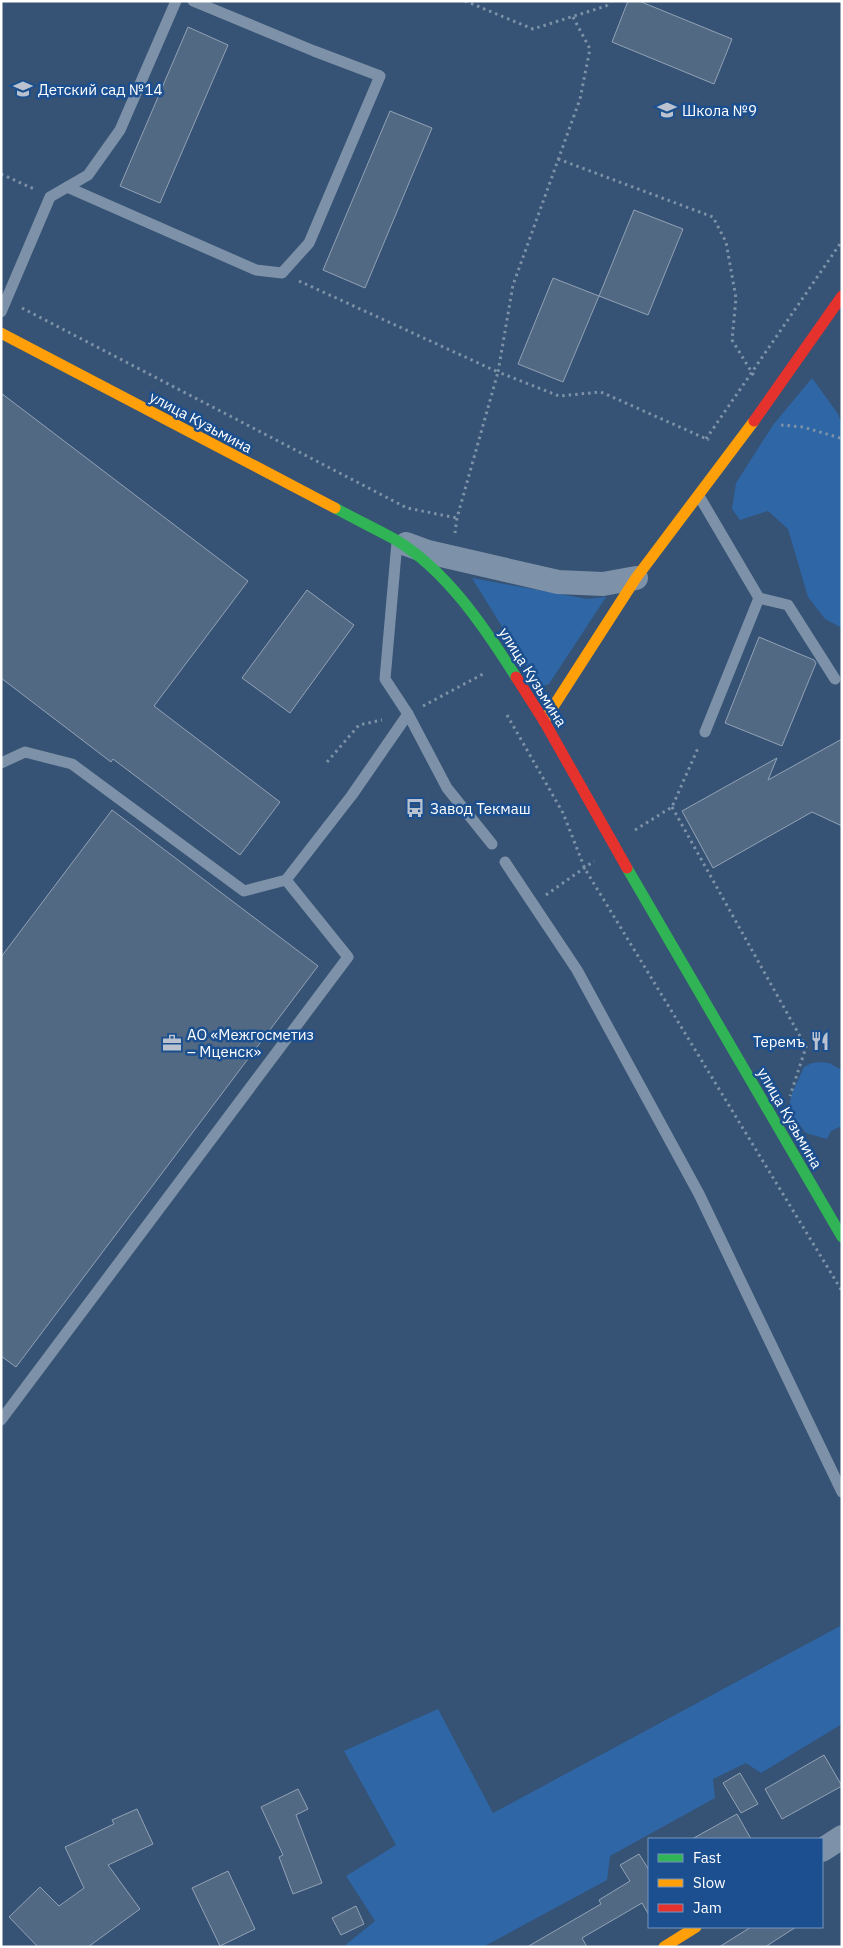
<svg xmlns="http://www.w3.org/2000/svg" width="843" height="1948" font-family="'IBM Plex Sans',sans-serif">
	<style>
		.green { fill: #2f66a5 }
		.building { fill: #526984; stroke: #92a2b6 }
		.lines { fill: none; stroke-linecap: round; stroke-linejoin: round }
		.path { stroke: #7d92a8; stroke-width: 3; stroke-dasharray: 2.5 4; stroke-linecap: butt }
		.lane { stroke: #7d92a8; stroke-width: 11 }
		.street { stroke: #7d92a8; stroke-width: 24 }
		.fast { stroke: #30b455; stroke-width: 11 }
		.slow { stroke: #ff9f0a; stroke-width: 11 }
		.jam { stroke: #e5322d; stroke-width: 11 }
		.labels { text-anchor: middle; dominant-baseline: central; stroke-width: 5; stroke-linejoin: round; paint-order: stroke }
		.poi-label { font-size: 15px; fill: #fff; stroke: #1b4f8f; text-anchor: start }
		.street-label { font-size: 15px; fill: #fff; stroke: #1b4f8f }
	</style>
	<rect width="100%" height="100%" fill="#365274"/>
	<g class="green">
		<path d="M812,378L838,414L842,424V628L825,619L808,597L788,529L768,511L740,520L732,509L736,483L773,425Z"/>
		<path d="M472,578L587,599L606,597L549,684L539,687Z"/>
		<path d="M820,1062L829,1063L842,1070V1126L831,1131L827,1139L806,1133L795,1119L790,1102L792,1093L804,1067L812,1063Z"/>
		<path d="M842,1625V1724L761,1773L746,1763L713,1779L715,1798L610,1856L607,1880L483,1947H343L375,1921L346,1876L396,1845L344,1751L438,1709L493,1813Z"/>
	</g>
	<g class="building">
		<path d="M628,1H639L732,39L714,84L612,42Z"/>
		<path d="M188,27L228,45L160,203L120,186Z"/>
		<path d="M390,111L432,128L365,288L323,270Z"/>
		<path d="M634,210L683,229L648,315L599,296Z"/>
		<path d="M553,278L599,296L563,382L518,364Z"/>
		<path d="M1,393L248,581L154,706L280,802L240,855L113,759L111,762L1,678Z"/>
		<path d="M307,590L354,625L290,713L242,678Z"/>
		<path d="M759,637L814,660L816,663L782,746L725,723Z"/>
		<path d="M842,739V826L812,812L713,868L682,811L777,758L768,780Z"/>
		<path d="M112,810L318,966L16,1367L1,1356V957Z"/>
		<path d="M824,1755L842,1786L782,1819L765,1789Z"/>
		<path d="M740,1773L758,1804L741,1813L723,1783Z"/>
		<path d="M298,1789L308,1809L296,1815L322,1883L293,1894L279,1857L283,1855L261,1807Z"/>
		<path d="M137,1809L153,1844L108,1865L140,1909L88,1947H38L9,1917L40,1887L59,1906L84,1888L65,1847L114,1824L112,1820Z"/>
		<path d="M737,1814L751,1839H692Z"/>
		<path d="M639,1854L649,1870V1915L642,1903L582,1938L587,1947H527L601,1904L599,1900L630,1881L620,1865Z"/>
		<path d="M228,1871L255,1929L220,1946L192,1888Z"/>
		<path d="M356,1906L364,1924L341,1935L332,1918Z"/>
		<path d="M751,1927H796L765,1947H719Z"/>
	</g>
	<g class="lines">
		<g class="path">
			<path d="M465,1L533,29L606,6L611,1"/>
			<path d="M573,17L590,49L580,99L513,285L498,372L559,396L601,392L709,440"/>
			<path d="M558,159L713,217L726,242L736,298L732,340L754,376"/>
			<path d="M1,174L34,189"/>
			<path d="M299,281L498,372L457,518L455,533"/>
			<path d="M22,308L407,508L457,518"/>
			<path d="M781,425L803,427L840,438H842"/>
			<path d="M706,439L842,241"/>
			<path d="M423,706L483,674"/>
			<path d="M507,715L563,813L585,869L842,1291"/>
			<path d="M327,762L359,725L382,720"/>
			<path d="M672,807L806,1047L790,1096"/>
			<path d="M635,830L672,807L698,748"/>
			<path d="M546,895L594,861"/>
		</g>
		<g class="lane">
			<path d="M67,187L256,270L282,273L309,243L380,76L314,51L193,1"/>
			<path d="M1,312L50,197L88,175L120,130L176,1"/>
			<path d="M699,496L759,598L705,732"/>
			<path d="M397,542L385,679L408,714L447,788L492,844"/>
			<path d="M759,598L788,605L835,679"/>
			<path d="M1,763L25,752L72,764L244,891L286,880L352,795L408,714"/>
			<path d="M505,862L577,970L699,1194L842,1492"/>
			<path d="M1,1420L348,957L286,880"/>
		</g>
		<g class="street">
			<path d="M406,544L428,552L558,582L603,584L636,578"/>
			<path d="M822,1850L842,1837"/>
		</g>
		<g class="fast">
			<path d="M335,508C355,519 376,529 396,540C447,571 485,628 516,677"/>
			<path d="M627,868L842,1237"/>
		</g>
		<g class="slow">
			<path d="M1,333L335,508"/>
			<path d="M544,721L636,578L754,421"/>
			<path d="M664,1947L696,1927"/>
		</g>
		<g class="jam">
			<path d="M754,421L842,296"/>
			<path d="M516,677L544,721L627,868"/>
		</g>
	</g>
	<defs>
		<g id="school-bare" transform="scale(1.5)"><path d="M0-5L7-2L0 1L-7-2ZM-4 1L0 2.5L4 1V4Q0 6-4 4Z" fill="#b9c2ce" stroke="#1b4f8f" stroke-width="2.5" paint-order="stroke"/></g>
		<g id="bus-bare" transform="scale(1.5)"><path d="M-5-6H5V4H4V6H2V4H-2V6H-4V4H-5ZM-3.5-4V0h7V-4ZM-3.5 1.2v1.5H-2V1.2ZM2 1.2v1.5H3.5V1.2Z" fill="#b9c2ce" stroke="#1b4f8f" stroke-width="2.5" paint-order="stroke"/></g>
		<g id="restaurant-bare" transform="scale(1.5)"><path d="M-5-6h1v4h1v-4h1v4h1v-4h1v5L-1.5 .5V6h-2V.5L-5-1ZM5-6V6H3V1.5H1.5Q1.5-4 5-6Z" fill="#b9c2ce" stroke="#1b4f8f" stroke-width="2.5" paint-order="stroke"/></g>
		<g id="office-bare" transform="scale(1.5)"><path d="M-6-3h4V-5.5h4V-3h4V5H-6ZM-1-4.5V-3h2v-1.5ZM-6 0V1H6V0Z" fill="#b9c2ce" stroke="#1b4f8f" stroke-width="2.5" paint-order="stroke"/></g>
	</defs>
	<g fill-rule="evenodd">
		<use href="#school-bare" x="23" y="89"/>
		<use href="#school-bare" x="667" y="110"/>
		<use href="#bus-bare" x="415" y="808"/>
		<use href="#restaurant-bare" x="820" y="1041"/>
		<use href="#office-bare" x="172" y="1043"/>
	</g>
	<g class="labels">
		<g class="poi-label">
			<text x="38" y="89">Детский сад №14</text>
			<text x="682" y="110">Школа №9</text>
			<text x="430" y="808">Завод Текмаш</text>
			<text x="187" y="1034">АО «Межгосметиз<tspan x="187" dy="17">– Мценск»</tspan></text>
			<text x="805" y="1041" text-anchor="end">Теремъ</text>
		</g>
		<g class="street-label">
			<text transform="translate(201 422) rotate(28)">улица Кузьмина</text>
			<text transform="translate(533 677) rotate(58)">улица Кузьмина</text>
			<text transform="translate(790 1118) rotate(60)">улица Кузьмина</text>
		</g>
	</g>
	<rect width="843" height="1948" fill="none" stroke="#ffffff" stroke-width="5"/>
	<rect x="648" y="1838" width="175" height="90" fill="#1b4f8f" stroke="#7695bc"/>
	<rect x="658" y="1854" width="25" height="8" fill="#30b455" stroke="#7695bc"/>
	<text x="693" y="1863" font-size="15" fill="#ffffff">Fast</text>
	<rect x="658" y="1879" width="25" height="8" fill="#ff9f0a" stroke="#7695bc"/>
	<text x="693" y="1888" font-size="15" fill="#ffffff">Slow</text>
	<rect x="658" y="1904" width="25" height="8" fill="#e5322d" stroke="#7695bc"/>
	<text x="693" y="1913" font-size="15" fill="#ffffff">Jam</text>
</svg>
